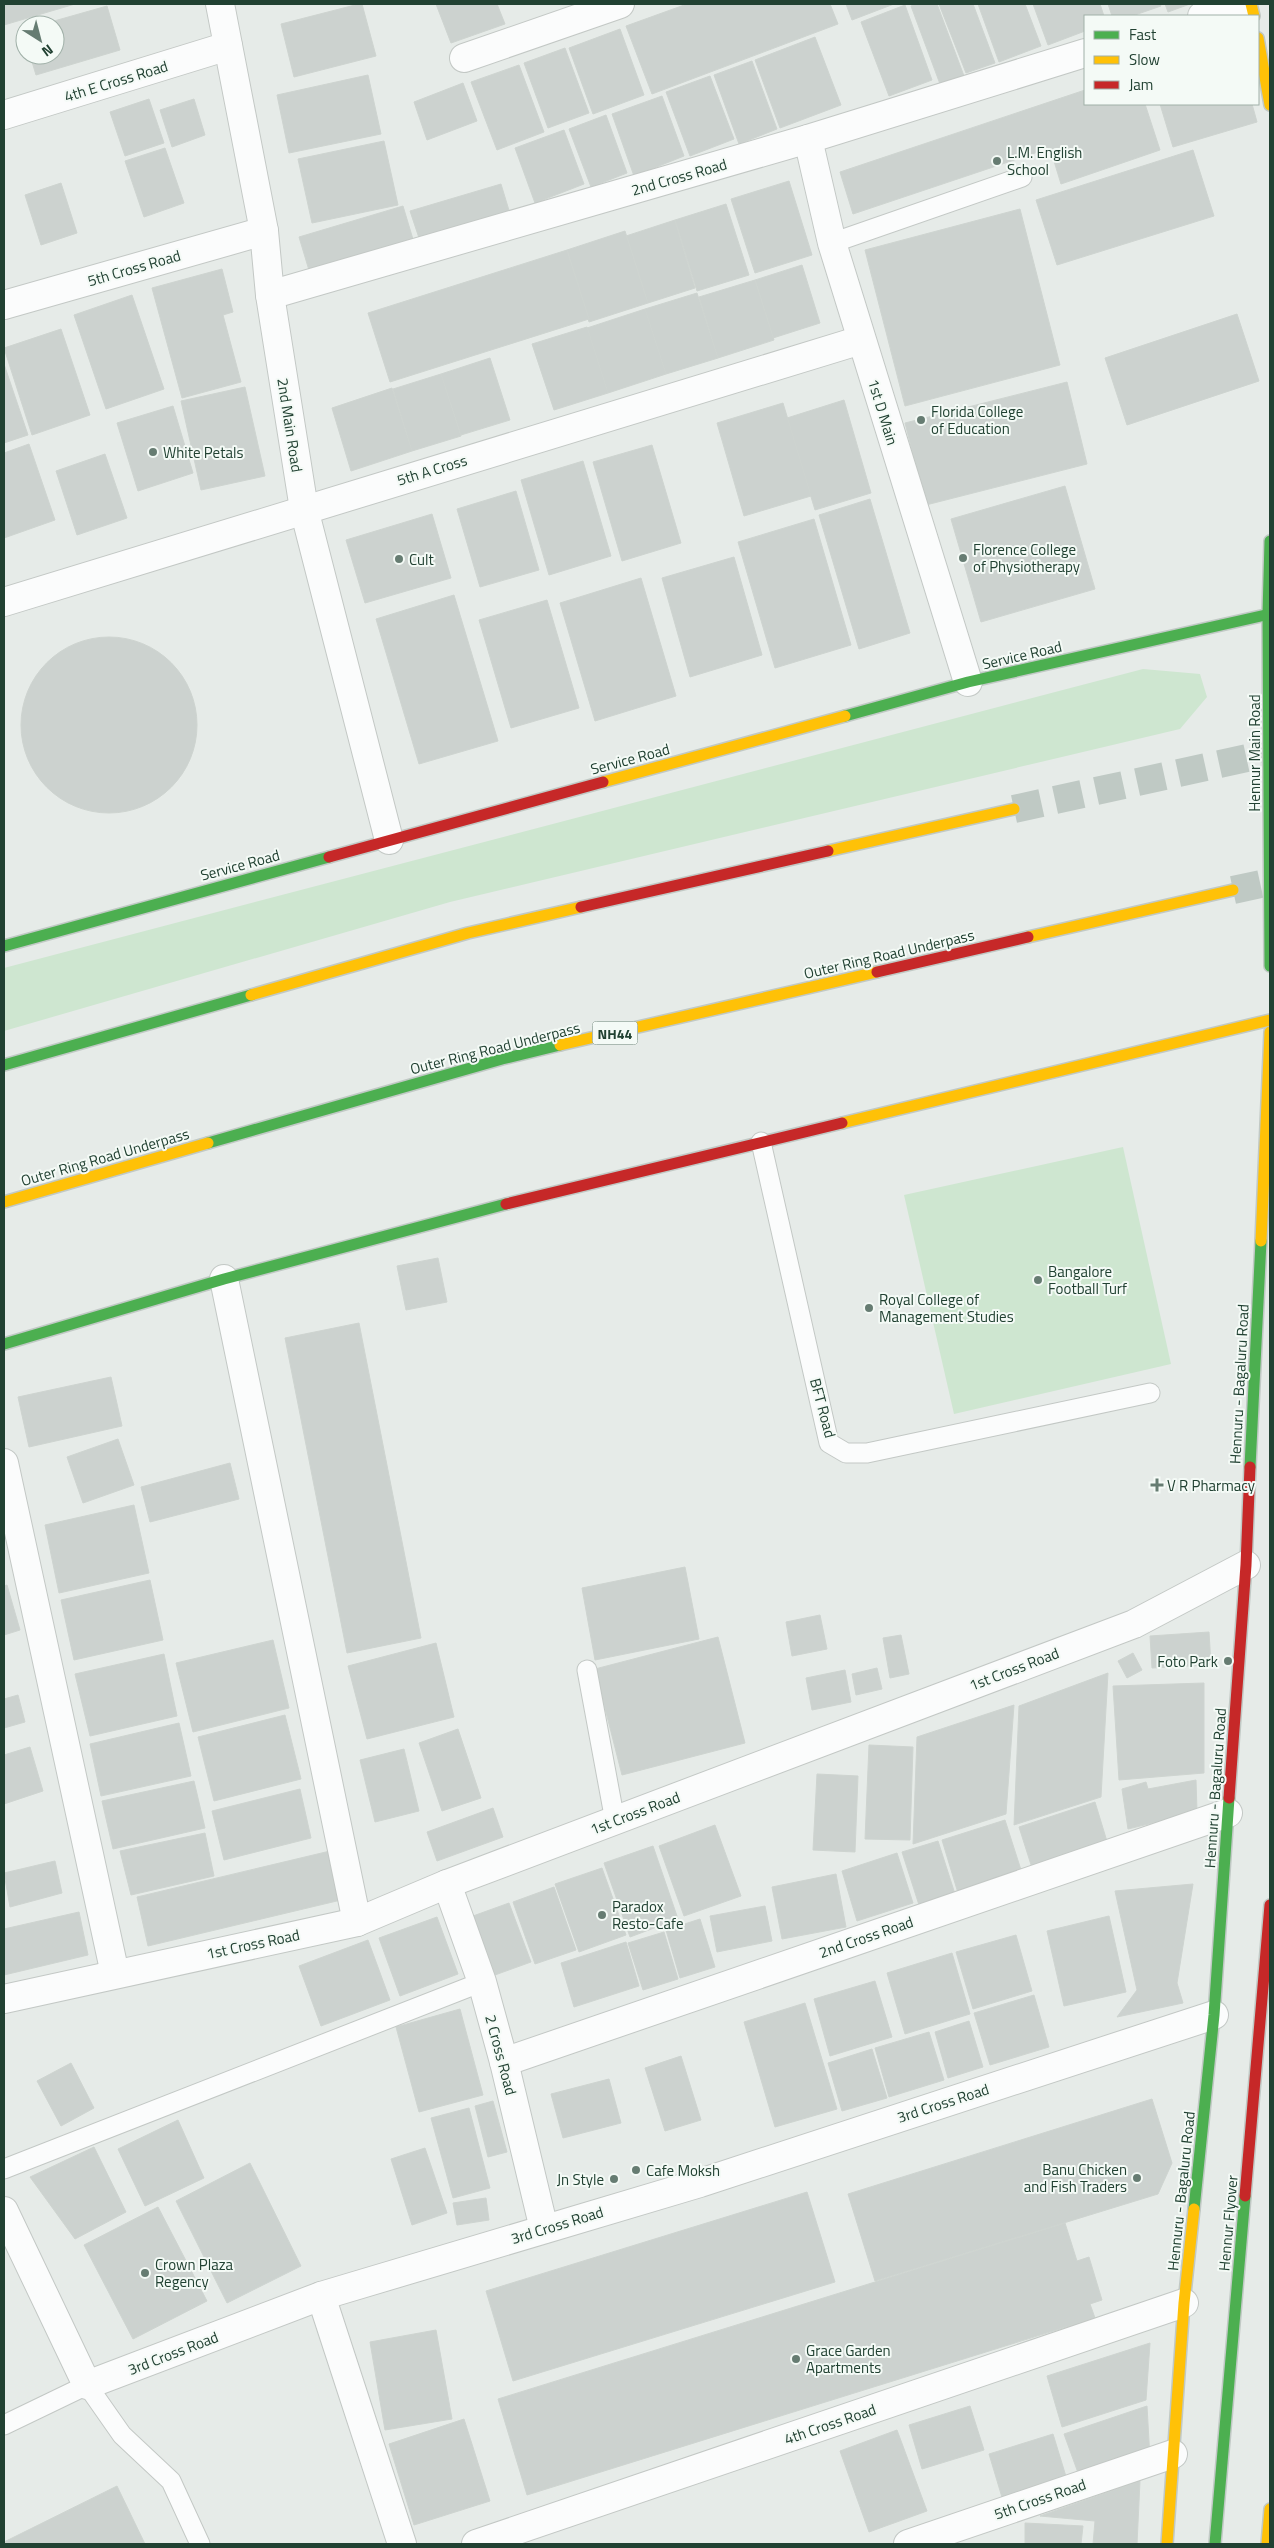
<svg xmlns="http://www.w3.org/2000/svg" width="1274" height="2548" font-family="'Titillium Web',sans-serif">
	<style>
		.green { fill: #cee6d0 }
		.building { fill: #ccd2cf; stroke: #ced4d0 }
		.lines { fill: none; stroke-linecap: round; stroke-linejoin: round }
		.highway-tunnel { stroke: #bfc9c4; stroke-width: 28; stroke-dasharray: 28 14; stroke-linecap: butt }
		.lane-casing { stroke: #c3c8c5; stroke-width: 21 }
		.street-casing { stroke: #c3c8c5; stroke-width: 30 }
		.fast-casing { stroke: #c1c9c5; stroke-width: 14 }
		.slow-casing { stroke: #c1c9c5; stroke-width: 14 }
		.jam-casing { stroke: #c1c9c5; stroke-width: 14 }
		.lane { stroke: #fbfcfc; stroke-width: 19 }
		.street { stroke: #fbfcfc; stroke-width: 28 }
		.fast { stroke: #4caf50; stroke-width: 11 }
		.slow { stroke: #ffc107; stroke-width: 11 }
		.jam { stroke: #c62828; stroke-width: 11 }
		.poi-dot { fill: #667c72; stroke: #f4faf6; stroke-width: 2 }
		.labels { text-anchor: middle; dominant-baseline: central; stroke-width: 4; stroke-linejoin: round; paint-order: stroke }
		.shield { fill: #f4faf6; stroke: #60786d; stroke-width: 1 }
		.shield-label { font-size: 14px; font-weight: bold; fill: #214132 }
		.street-label { font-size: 15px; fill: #214132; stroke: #f4faf6 }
		.poi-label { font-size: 15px; fill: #214132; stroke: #f4faf6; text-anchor: start }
	</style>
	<rect width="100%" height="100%" fill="#e6ebe8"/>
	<g class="green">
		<path d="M1143,669L1200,674L1207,697L1180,729L450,902L4,1031V968Z"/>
		<path d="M1123,1147L1171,1364L954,1414L904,1195Z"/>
	</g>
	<g class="building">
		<path d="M4,4H75L4,25Z"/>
		<path d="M359,4H362L376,56L294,77L281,24Z"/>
		<path d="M436,4H497L505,24L451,43Z"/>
		<path d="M687,4H830L838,24L652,94L626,26Z"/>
		<path d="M846,4H894L852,20Z"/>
		<path d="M916,4H937L964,76L940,84L911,6Z"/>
		<path d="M939,4H973L995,63L966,73Z"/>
		<path d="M978,4H1025L1041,46L999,62Z"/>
		<path d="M1033,4H1100L1104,16H1085V31L1048,45Z"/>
		<path d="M1108,4H1160L1161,6L1132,16H1112Z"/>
		<path d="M1165,4H1190L1168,12Z"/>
		<path d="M905,5L932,80L889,96L861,22Z"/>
		<path d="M107,6L120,50L36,75L30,55H55V25H40Z"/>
		<path d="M620,29L644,95L593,114L569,48Z"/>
		<path d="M815,37L841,105L780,128L755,60Z"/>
		<path d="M565,48L589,113L548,128L524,63Z"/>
		<path d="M752,61L777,129L739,144L714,75Z"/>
		<path d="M519,65L544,132L497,150L471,82Z"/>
		<path d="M368,75L381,134L289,153L277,95Z"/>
		<path d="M710,76L734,139L690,156L666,92Z"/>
		<path d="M463,83L477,121L427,140L414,102Z"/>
		<path d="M1085,90V104H1145L1160,150L1061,184L1050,148L853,214L840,172Z"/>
		<path d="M662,96L684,156L634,176L612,114Z"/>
		<path d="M149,99L164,143L125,156L110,112Z"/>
		<path d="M194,99L205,135L172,147L160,110Z"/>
		<path d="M1160,104H1252L1257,122L1173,147Z"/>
		<path d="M606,115L627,173L591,187L569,129Z"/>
		<path d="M564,130L584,184L535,203L515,148Z"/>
		<path d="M384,141L398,205L312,223L298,159Z"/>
		<path d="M165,148L184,203L144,217L125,161Z"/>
		<path d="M1193,150L1214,216L1057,265L1036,200Z"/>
		<path d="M789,181L812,255L755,273L731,199Z"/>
		<path d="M61,183L77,233L41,245L25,195Z"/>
		<path d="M501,184L511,217L421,244L410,211Z"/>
		<path d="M726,204L749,275L697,291L675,220Z"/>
		<path d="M403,206L415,246L311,277L299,237Z"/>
		<path d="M1020,209L1060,365L905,406L865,250Z"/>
		<path d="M675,220L695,288L648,303L626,236Z"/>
		<path d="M625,231L648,303L589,322L567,250Z"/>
		<path d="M567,250L589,319L390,382L368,313Z"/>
		<path d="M802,265L820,323L773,338L755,280Z"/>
		<path d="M222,269L233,312L223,315L241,382L182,398L152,288Z"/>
		<path d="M755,280L774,340L718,358L699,297Z"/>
		<path d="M697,293L718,358L666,374L645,309Z"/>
		<path d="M132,295L164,389L106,409L74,315Z"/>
		<path d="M645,309L666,374L608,393L587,328Z"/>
		<path d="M1237,314L1259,381L1127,425L1105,358Z"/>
		<path d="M587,327L608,393L554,410L532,344Z"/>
		<path d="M61,329L90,415L32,435L4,348Z"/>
		<path d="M490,358L510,420L461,435L441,374Z"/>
		<path d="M4,364L28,435L4,443Z"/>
		<path d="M441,374L461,436L412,451L393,389Z"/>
		<path d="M1067,382L1087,464L926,505L905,423Z"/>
		<path d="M245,387L265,476L201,490L181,401Z"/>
		<path d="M392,388L412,451L351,471L332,408Z"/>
		<path d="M844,400L871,493L815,510L787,418Z"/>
		<path d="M783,403L811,496L744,516L717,423Z"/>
		<path d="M173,406L193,473L138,491L117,423Z"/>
		<path d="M29,444L55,520L4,538V453Z"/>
		<path d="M652,445L681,543L622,561L593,462Z"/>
		<path d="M105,454L127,518L77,535L56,471Z"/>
		<path d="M583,461L611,556L549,575L521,480Z"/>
		<path d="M1065,486L1095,589L981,622L951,519Z"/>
		<path d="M516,491L539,570L480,587L457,509Z"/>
		<path d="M870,499L910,633L859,649L819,515Z"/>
		<path d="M432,514L451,578L365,603L346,540Z"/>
		<path d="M814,519L851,645L775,668L738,542Z"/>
		<path d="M734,557L762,655L690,677L662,578Z"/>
		<path d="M641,578L676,696L595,721L560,603Z"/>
		<path d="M454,595L498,741L419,764L376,619Z"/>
		<path d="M547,600L579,708L511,728L479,620Z"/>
		<circle cx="109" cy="725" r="88"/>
		<path d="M438,1258L447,1302L406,1310L397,1266Z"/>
		<path d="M359,1323L421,1638L347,1653L285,1338Z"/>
		<path d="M111,1377L122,1426L29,1447L18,1397Z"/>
		<path d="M118,1439L134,1485L83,1503L67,1457Z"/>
		<path d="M230,1463L239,1499L150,1522L141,1487Z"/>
		<path d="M134,1505L149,1573L59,1593L45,1525Z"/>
		<path d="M685,1567L699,1639L595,1660L582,1588Z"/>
		<path d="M150,1580L163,1640L74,1660L61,1600Z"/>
		<path d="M7,1585L20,1630L4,1635V1586Z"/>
		<path d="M820,1615L827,1649L792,1656L786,1622Z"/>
		<path d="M1209,1632L1211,1665L1152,1668L1150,1636Z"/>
		<path d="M901,1635L909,1674L890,1678L883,1638Z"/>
		<path d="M718,1637L745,1743L622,1775L595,1669Z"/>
		<path d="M273,1640L289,1708L193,1732L176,1663Z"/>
		<path d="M436,1643L454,1717L367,1739L348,1666Z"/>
		<path d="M1133,1653L1142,1670L1127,1678L1118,1661Z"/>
		<path d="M164,1654L177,1716L90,1736L75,1674Z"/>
		<path d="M877,1668L882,1689L856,1695L852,1674Z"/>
		<path d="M845,1670L851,1702L812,1710L806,1678Z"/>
		<path d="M1108,1673L1101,1797L1014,1825L1019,1706Z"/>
		<path d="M1204,1683V1773L1119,1780L1113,1686Z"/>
		<path d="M18,1695L25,1722L4,1728V1699Z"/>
		<path d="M1014,1705L1006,1814L913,1844L917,1737Z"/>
		<path d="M285,1715L301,1779L214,1801L198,1737Z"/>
		<path d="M179,1723L191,1776L101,1796L90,1744Z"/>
		<path d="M458,1729L481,1798L442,1811L419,1743Z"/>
		<path d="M869,1745L913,1747L910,1840L865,1839Z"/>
		<path d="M30,1747L43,1791L4,1804V1755Z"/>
		<path d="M404,1749L419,1811L375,1822L360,1760Z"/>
		<path d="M817,1774L858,1776L855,1852L813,1850Z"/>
		<path d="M1196,1780L1197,1812L1128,1829L1122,1789L1146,1782L1148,1789Z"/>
		<path d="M194,1781L205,1828L113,1849L102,1801Z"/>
		<path d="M300,1789L311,1838L224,1860L212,1811Z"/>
		<path d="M1095,1802L1109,1848L1033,1871L1019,1827Z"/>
		<path d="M493,1808L503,1837L437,1861L427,1832Z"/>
		<path d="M1005,1820L1022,1873L958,1893L942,1840Z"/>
		<path d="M715,1825L741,1896L684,1916L659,1846Z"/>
		<path d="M205,1833L214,1876L131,1895L120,1851Z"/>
		<path d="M938,1841L955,1894L919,1905L902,1852Z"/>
		<path d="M653,1846L678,1919L630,1937L604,1863Z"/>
		<path d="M330,1851L341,1900L148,1946L137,1897Z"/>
		<path d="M897,1853L913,1903L857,1921L842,1871Z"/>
		<path d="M55,1861L62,1893L10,1907L4,1873Z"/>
		<path d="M602,1868L626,1935L579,1952L555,1884Z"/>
		<path d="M836,1874L846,1927L782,1939L772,1887Z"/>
		<path d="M1193,1884L1177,1983L1183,2003L1117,2017L1137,1990L1115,1891Z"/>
		<path d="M554,1887L576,1950L535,1964L513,1902Z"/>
		<path d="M509,1903L531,1962L495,1975L473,1916Z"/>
		<path d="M765,1906L772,1941L717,1952L710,1916Z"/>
		<path d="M79,1912L88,1955L4,1975V1929Z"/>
		<path d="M1109,1916L1126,1992L1064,2006L1047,1931Z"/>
		<path d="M437,1917L458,1974L400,1996L379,1938Z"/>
		<path d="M700,1919L715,1967L680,1978L666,1930Z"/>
		<path d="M664,1932L678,1979L643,1990L628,1943Z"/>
		<path d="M1016,1935L1032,1991L973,2009L956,1952Z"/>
		<path d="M368,1940L390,2000L321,2026L299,1966Z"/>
		<path d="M626,1942L639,1986L574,2007L561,1963Z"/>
		<path d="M952,1953L970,2014L905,2034L887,1973Z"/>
		<path d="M875,1981L892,2037L830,2056L814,1999Z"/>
		<path d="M1034,1995L1049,2047L990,2065L974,2013Z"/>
		<path d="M805,2003L837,2109L775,2127L744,2022Z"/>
		<path d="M460,2009L483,2095L419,2112L396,2027Z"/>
		<path d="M969,2021L983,2067L948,2078L935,2032Z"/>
		<path d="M929,2032L944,2080L889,2097L875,2048Z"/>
		<path d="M872,2049L887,2098L842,2111L828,2063Z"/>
		<path d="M681,2056L701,2120L665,2131L645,2068Z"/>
		<path d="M71,2063L94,2108L61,2126L37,2081Z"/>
		<path d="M609,2079L621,2123L563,2138L551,2094Z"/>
		<path d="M1152,2099L1172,2163L1158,2194L875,2281L848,2194Z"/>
		<path d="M493,2101L507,2152L488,2157L475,2106Z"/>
		<path d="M469,2108L490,2188L453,2198L431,2118Z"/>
		<path d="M178,2120L204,2178L145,2206L118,2149Z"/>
		<path d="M94,2147L126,2212L75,2239L30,2177Z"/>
		<path d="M425,2148L447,2213L412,2225L391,2159Z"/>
		<path d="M250,2163L301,2266L227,2303L176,2201Z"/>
		<path d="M807,2192L835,2282L513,2381L486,2291Z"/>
		<path d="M486,2198L489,2220L457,2225L453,2203Z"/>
		<path d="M158,2207L207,2301L133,2339L84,2245Z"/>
		<path d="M1065,2223L1077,2261L1089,2257L1102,2300L1090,2304L1095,2318L527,2495L498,2399Z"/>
		<path d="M436,2330L452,2419L385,2430L370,2342Z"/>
		<path d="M1150,2343L1146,2400L1062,2427L1047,2376Z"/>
		<path d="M970,2406L984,2450L922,2469L909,2425Z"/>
		<path d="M1147,2406L1150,2459L1081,2481L1064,2434Z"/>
		<path d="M464,2419L490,2501L414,2525L389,2444Z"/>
		<path d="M897,2430L927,2511L869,2532L840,2451Z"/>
		<path d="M1053,2434L1068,2483L1004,2504L989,2454Z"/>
		<path d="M1140,2481L1137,2544H1093L1095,2521L1040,2516Z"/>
		<path d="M117,2486L145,2544H4V2542Z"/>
		<path d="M1025,2523L1083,2526L1081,2544H1025Z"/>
	</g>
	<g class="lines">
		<g class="highway-tunnel">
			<path d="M1014,809L1270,753"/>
			<path d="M1233,890L1270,882"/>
		</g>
		<g class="lane-casing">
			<g id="lane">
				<path d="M832,243L1022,177"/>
				<path d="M761,1142L829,1443L846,1453H867L1150,1393"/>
				<path d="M587,1670L615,1821"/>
				<path d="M4,2169L482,1982"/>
				<path d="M4,2425L87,2385L122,2435L171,2481L200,2544"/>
			</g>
		</g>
		<g class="street-casing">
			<g id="street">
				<path d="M220,4L264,231L270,295L304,509L389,840"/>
				<path d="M1202,16L1242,4"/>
				<path d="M464,58L620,4"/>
				<path d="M4,115L228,46"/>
				<path d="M808,139L832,243L968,682"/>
				<path d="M270,295L808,139L1085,53"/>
				<path d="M4,305L264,231"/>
				<path d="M4,602L861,340"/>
				<path d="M224,1279L357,1922"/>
				<path d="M4,1463L115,1974"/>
				<path d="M447,1884L482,1982L504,2062L544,2229"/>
				<path d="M4,1999L357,1922L447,1884L1134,1624L1246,1565"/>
				<path d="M504,2062L1228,1813"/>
				<path d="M4,2211L87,2385L321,2296L700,2183L1214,2015"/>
				<path d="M321,2296L402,2544"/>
				<path d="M476,2544L1184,2303"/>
				<path d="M908,2544L1173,2454"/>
			</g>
		</g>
		<g class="fast-casing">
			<g id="fast">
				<path d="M1268,614L1270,541"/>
				<path d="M1268,614L1270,966"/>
				<path d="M845,716L968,682L1270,614"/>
				<path d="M4,946L329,857"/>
				<path d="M4,1065L251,995"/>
				<path d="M208,1143L502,1059L560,1045"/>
				<path d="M4,1344L224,1279L506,1204"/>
				<path d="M1250,1467L1261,1241"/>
				<path d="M1194,2209L1214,2015L1229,1798"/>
				<path d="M1215,2544L1245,2196"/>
			</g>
		</g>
		<g class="slow-casing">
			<g id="slow">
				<path d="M1251,4L1254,16"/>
				<path d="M1258,38L1270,105"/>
				<path d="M603,782L845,716"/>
				<path d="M828,851L1014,809"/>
				<path d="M1028,937L1233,890"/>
				<path d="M251,995L468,933L581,907"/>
				<path d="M560,1045L877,972"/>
				<path d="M842,1123L1270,1020"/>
				<path d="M4,1202L208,1143"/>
				<path d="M1261,1241L1270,1032"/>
				<path d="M1167,2544L1184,2303L1194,2209"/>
				<path d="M1267,2544L1270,2509"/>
			</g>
		</g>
		<g class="jam-casing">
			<g id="jam">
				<path d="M329,857L603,782"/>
				<path d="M581,907L828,851"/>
				<path d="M877,972L1028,937"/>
				<path d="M506,1204L842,1123"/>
				<path d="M1229,1798L1246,1565L1250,1467"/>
				<path d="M1245,2196L1270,1905"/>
			</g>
		</g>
		<use href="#lane" class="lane"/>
		<use href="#street" class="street"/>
		<use href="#fast" class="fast"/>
		<use href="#slow" class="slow"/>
		<use href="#jam" class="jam"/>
	</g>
	<g class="poi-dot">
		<circle cx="997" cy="161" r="5"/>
		<circle cx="921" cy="420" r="5"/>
		<circle cx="153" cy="452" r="5"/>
		<circle cx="963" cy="558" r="5"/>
		<circle cx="399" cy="559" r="5"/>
		<circle cx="1038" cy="1280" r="5"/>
		<circle cx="869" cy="1308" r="5"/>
		<path d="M1154.5 1477.5h5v5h5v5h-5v5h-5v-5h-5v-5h5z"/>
		<circle cx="1228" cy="1661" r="5"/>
		<circle cx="602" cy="1915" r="5"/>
		<circle cx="636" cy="2170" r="5"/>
		<circle cx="1137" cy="2178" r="5"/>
		<circle cx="614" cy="2179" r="5"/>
		<circle cx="145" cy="2273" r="5"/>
		<circle cx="796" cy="2359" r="5"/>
	</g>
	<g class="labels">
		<rect class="shield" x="592.5" y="1021.5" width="45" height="23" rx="4"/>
		<g class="shield-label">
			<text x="615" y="1033">NH44</text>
		</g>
		<g class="street-label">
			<text transform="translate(116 81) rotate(-17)">4th E Cross Road</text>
			<text transform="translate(679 177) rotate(-16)">2nd Cross Road</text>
			<text transform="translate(134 268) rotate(-16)">5th Cross Road</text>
			<text transform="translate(883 412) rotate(73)">1st D Main</text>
			<text transform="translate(290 425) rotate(81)">2nd Main Road</text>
			<text transform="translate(432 470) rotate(-17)">5th A Cross</text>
			<text transform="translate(1022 655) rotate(-13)">Service Road</text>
			<text transform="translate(1254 753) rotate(-90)">Hennur Main Road</text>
			<text transform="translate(630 759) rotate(-15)">Service Road</text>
			<text transform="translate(240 865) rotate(-15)">Service Road</text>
			<text transform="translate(889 954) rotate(-13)">Outer Ring Road Underpass</text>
			<text transform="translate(495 1048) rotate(-14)">Outer Ring Road Underpass</text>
			<text transform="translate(105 1157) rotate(-16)">Outer Ring Road Underpass</text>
			<text transform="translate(1239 1384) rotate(-87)">Hennuru - Bagaluru Road</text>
			<text transform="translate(823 1408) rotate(75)">BFT Road</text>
			<text transform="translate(1014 1669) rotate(-21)">1st Cross Road</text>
			<text transform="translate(1215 1788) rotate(-86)">Hennuru - Bagaluru Road</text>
			<text transform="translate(635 1813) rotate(-21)">1st Cross Road</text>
			<text transform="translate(866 1937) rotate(-19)">2nd Cross Road</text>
			<text transform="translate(253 1944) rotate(-12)">1st Cross Road</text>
			<text transform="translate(501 2055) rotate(75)">2 Cross Road</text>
			<text transform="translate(943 2103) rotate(-18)">3rd Cross Road</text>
			<text transform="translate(1181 2191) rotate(-84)">Hennuru - Bagaluru Road</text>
			<text transform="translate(1228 2223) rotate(-85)">Hennur Flyover</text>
			<text transform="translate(557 2225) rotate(-17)">3rd Cross Road</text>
			<text transform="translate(173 2353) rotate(-21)">3rd Cross Road</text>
			<text transform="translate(830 2424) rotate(-19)">4th Cross Road</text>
			<text transform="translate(1040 2499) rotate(-19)">5th Cross Road</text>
		</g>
		<g class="poi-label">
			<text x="1007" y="152">L.M. English<tspan x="1007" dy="17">School</tspan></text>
			<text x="931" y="411">Florida College<tspan x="931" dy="17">of Education</tspan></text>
			<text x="163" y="452">White Petals</text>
			<text x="973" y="549">Florence College<tspan x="973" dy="17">of Physiotherapy</tspan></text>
			<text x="409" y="559">Cult</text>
			<text x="1048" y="1271">Bangalore<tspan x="1048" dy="17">Football Turf</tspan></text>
			<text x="879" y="1299">Royal College of<tspan x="879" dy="17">Management Studies</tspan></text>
			<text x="1167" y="1485">V R Pharmacy</text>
			<text x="1218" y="1661" text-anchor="end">Foto Park</text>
			<text x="612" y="1906">Paradox<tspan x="612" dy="17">Resto-Cafe</tspan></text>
			<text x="1127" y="2169" text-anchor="end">Banu Chicken<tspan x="1127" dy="17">and Fish Traders</tspan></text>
			<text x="646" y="2170">Cafe Moksh</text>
			<text x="604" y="2179" text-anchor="end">Jn Style</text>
			<text x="155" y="2264">Crown Plaza<tspan x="155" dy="17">Regency</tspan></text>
			<text x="806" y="2350">Grace Garden<tspan x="806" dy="17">Apartments</tspan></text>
		</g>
	</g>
	<rect width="1274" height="2548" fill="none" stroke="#214132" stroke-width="10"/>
	<rect x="1084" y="15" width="175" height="90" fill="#f4faf6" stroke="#a0b0a8"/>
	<rect x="1094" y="31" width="25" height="8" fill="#4caf50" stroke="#a0b0a8"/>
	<text x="1129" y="40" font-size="15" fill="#214132">Fast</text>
	<rect x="1094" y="56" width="25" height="8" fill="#ffc107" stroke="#a0b0a8"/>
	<text x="1129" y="65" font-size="15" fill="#214132">Slow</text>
	<rect x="1094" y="81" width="25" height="8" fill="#c62828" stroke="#a0b0a8"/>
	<text x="1129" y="90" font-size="15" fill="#214132">Jam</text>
	<g transform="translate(40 40) rotate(144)"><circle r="24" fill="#f4faf6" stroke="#a0b0a8"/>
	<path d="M0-4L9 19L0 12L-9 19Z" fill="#667c72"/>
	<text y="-8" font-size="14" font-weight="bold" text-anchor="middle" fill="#214132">N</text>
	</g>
</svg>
